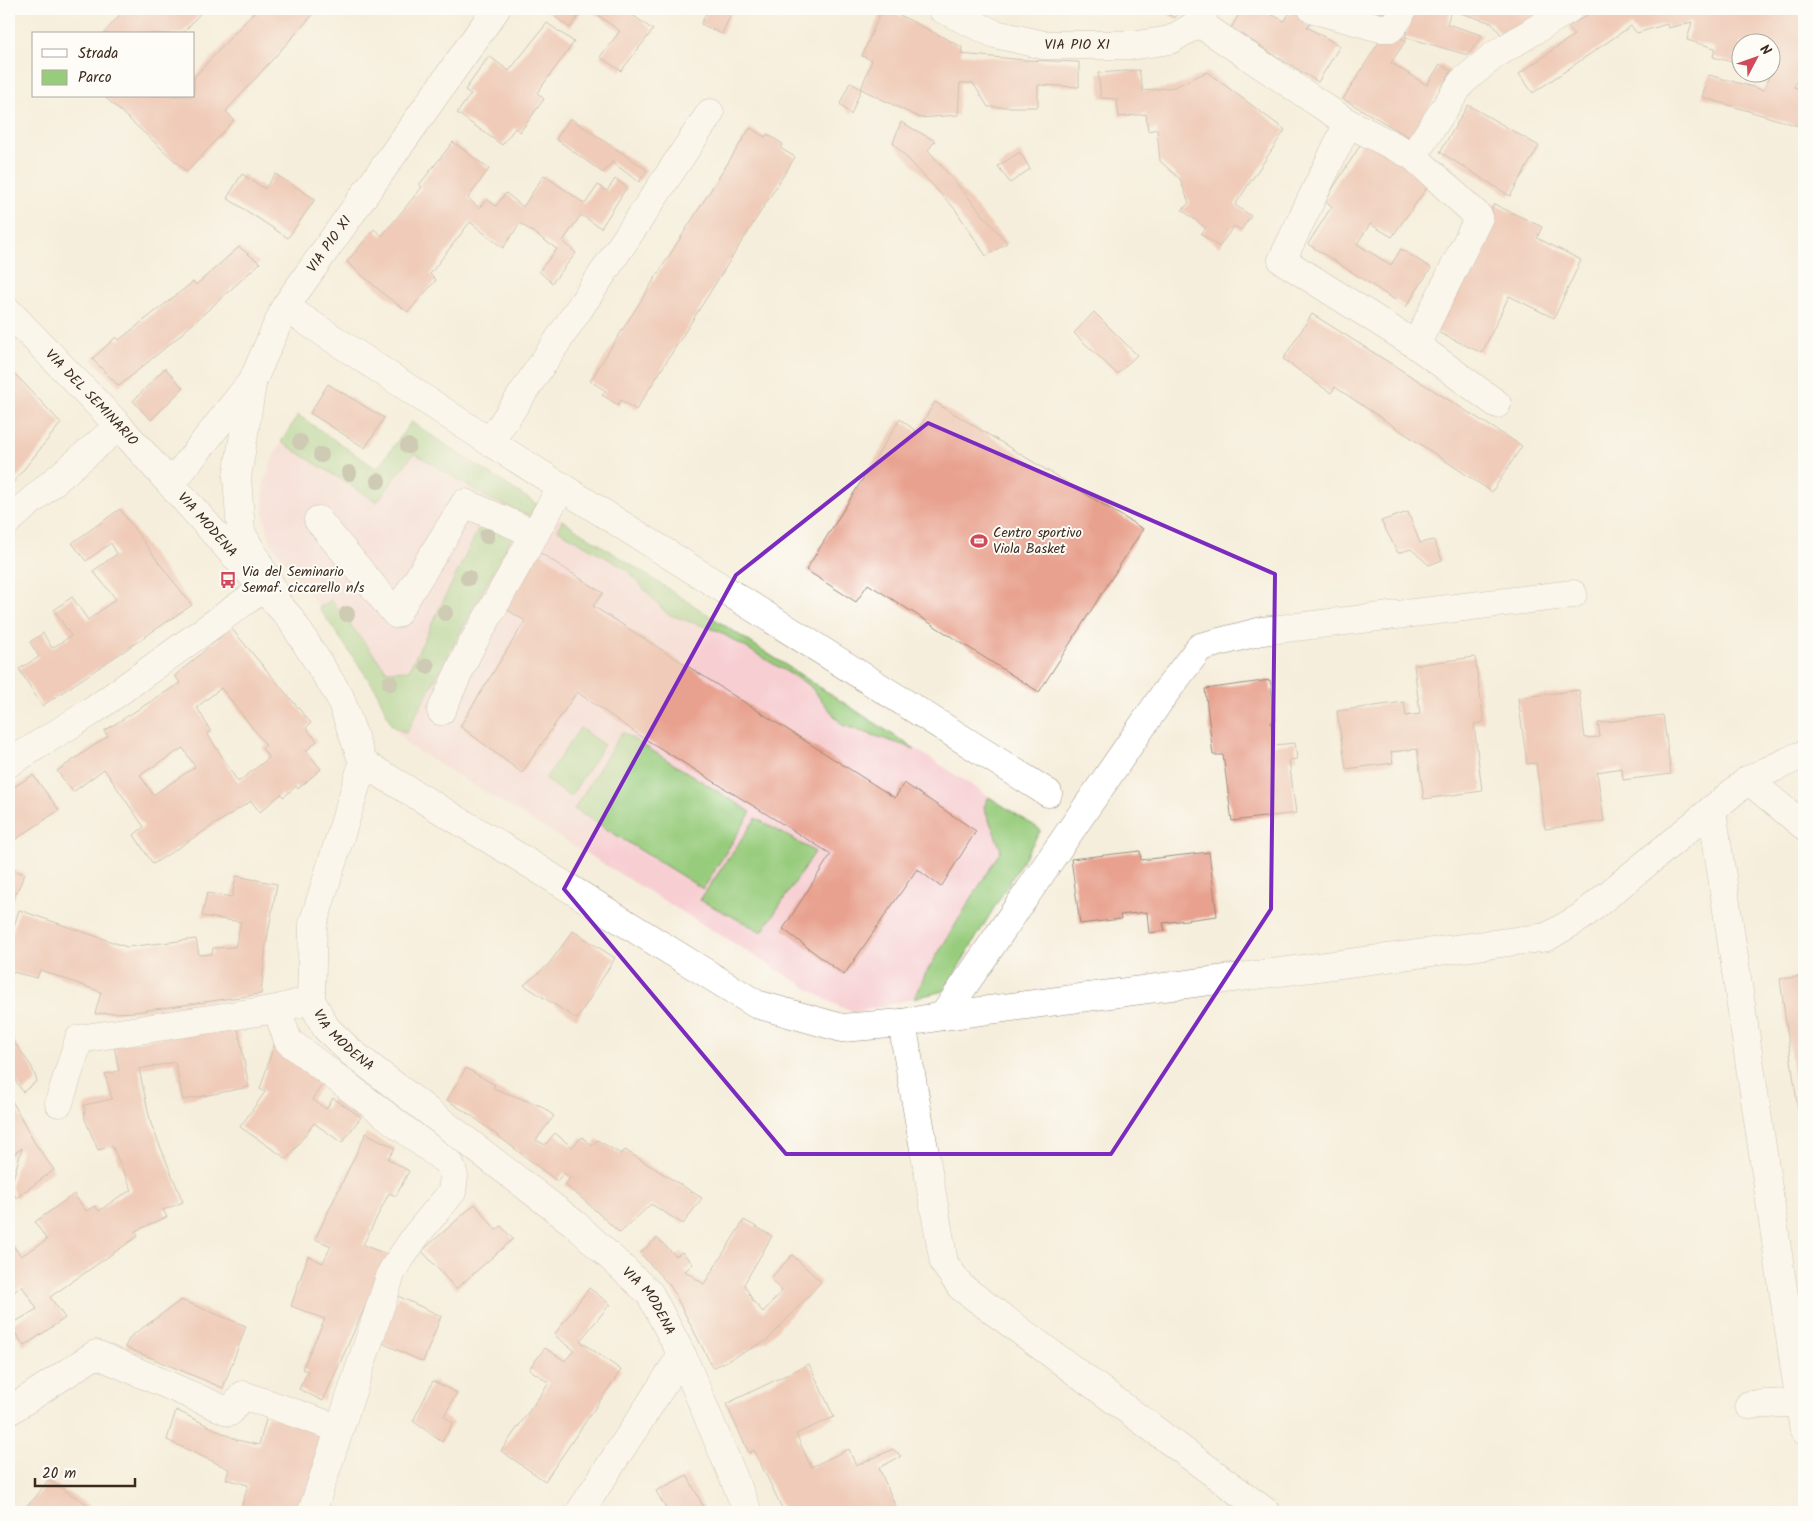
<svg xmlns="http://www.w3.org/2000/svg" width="1813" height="1521" font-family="Kalam,sans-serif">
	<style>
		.built { fill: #f7cfd3 }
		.green { fill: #98cc7d; stroke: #6a7b4e }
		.building { fill: #e8a18e; fill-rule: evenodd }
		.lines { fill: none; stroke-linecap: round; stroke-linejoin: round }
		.minor-casing { stroke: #988c7d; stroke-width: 29 }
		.major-casing { stroke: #988c7d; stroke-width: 29 }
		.minor { stroke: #fff; stroke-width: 28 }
		.major { stroke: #fff; stroke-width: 28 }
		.tree { fill: #9f9d83 }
		.marked { fill: none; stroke: #7b2cbf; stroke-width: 4; stroke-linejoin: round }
		.labels { text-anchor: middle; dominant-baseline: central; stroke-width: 4; stroke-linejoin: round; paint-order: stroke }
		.street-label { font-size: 14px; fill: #3b2a1e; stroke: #fdfcf7 }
		.poi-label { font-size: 14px; fill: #3b2a1e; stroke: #fdfcf7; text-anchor: start }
	</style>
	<rect width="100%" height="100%" fill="#fdfcf7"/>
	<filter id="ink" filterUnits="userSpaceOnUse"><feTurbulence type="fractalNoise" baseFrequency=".02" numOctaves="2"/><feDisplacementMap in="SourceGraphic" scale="10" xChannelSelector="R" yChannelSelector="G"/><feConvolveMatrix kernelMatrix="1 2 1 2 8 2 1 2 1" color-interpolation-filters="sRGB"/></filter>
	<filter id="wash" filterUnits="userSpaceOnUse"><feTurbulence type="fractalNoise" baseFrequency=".0096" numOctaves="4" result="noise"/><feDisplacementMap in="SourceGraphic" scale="20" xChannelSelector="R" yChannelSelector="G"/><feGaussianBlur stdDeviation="1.12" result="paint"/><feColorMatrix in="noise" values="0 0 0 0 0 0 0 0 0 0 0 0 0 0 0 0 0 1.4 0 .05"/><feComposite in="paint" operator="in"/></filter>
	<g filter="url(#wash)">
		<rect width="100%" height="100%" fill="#f6eedc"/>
		<path class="built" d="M298,415L377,469L411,422L1041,830L944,991L854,1013L830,1002L408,745L392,726L376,690L352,654L271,542L264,518L263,487L274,455Z"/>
		<g class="green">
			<path d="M298,415L377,469L411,422L538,505L530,516L486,497L414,453L377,502L281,442Z"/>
			<path d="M562,520L915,749L842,725L809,685L718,631L667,614L626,569L558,530Z"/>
			<path d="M482,522L512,537L406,733L392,726L376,690L319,608L331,600L387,671L409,670Z"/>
			<path d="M580,728L604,745L570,797L545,779Z"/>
			<path d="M622,732L751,812L703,889L574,809Z"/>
			<path d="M989,797L1041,830L944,991L914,998L926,973L1001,850L984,807Z"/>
			<path d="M756,818L815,852L762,932L700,900Z"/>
		</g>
		<g id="blocks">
			<g class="building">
				<path d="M125,9H204L182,34H103Z"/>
				<path d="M257,9H318L226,111L234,120L187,172L104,96H194V77Z"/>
				<path d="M545,9H583L570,28Z"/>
				<path d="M589,9H640L634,16L653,30L621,71L600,57L620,31Z"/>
				<path d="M708,9H733L722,34L701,24Z"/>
				<path d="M882,9H888L962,47L961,54L1025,60L1079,62V87L1038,85V107H988L973,83H960L958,115L920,118L861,89L872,60L862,56Z"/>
				<path d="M1157,9H1180L1175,18Z"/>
				<path d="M1242,9H1253L1264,16L1267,12L1284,21L1292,10L1311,21L1307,27L1340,46L1318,82L1231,28Z"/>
				<path d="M1345,9H1389L1385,21Z"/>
				<path d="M1414,9H1546L1502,36L1492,23L1451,10L1447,24L1482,35L1468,55L1405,37Z"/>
				<path d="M1596,9H1762L1782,14L1785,9H1787L1804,14V56L1794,87L1804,90V118L1802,127L1702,97L1709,75L1764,90L1770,72V42H1740V64L1713,57L1715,48L1687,40L1692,22L1668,28L1667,24L1637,33L1631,26L1533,93L1519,74L1574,35L1568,27Z"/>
				<path d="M547,23L574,42L537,93L544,99L520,132L515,128L502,145L457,113L471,94L465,90L489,56L509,71Z"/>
				<path d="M1384,34L1406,40L1391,63L1427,85L1440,64L1451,71L1411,138L1343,99Z"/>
				<path d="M1139,70L1143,91L1174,87L1207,72L1285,130L1235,205L1251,216L1241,230L1234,226L1219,247L1201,234L1206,228L1182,210L1189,203L1180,179L1160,161L1157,129L1148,131L1146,114L1119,117L1117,99L1101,98L1098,73Z"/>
				<path d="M850,82L861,89L851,115L840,104Z"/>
				<path d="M1468,105L1539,146L1510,196L1440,152Z"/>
				<path d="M570,118L647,170L639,182L612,162L603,173L556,139Z"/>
				<path d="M901,122L935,141L928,150L1007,243L986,256L955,209L893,143Z"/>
				<path d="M750,128L765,137L767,134L783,144L780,148L795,157L636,410L621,400L618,405L602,395L606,391L590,381Z"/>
				<path d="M1364,139L1431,182L1392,237L1370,224L1357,244L1391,265L1401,249L1431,268L1406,307L1308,244L1332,206L1325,201Z"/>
				<path d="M453,142L489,169L468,198L479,208L487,199L496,206L506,193L523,207L544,175L585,204L598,185L607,191L615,179L627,187L601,228L581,215L563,241L576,253L552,283L539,271L557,249L520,223L503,248L470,222L430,274L436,280L408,312L386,296L347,262L374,229L382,236L422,187L419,185Z"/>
				<path d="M1020,152L1030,169L1010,183L998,166Z"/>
				<path d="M242,174L265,189L275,174L315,199L288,238L227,198Z"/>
				<path d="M1494,204L1542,227L1537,238L1581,260L1554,318L1509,296L1482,353L1433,330Z"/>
				<path d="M239,247L260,263L177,338L119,386L92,359L116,337L119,340L193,282L196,285Z"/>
				<path d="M1094,312L1137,355L1117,374L1074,333Z"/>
				<path d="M1312,314L1522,446L1492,492L1335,387L1331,393L1283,359Z"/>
				<path d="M165,368L183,388L151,420L133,401Z"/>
				<path d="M9,369L17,376L61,423L12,484L9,481Z"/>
				<path d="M328,384L384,418L365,448L310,413Z"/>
				<path d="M935,402L1143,529L1039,692L868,584L856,602L806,570L900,419L917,432Z"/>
				<path d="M120,509L159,563L192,605L42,706L19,669L39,657L30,642L43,633L52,648L71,636L54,610L72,597L88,620L116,599L93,571L117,554L111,543L86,561L72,543Z"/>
				<path d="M1408,512L1420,543L1434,540L1442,560L1429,565L1411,549L1398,553L1381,521Z"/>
				<path d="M531,547L603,593L593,606L895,798L904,783L976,831L941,887L917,869L844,975L783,929L831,854L642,737L577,692L522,773L460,726L525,621L497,603Z"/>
				<path d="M231,628L311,723L306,728L317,741L306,751L321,769L298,789L296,786L284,797L281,794L260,812L251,801L153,864L134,835L144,827L104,769L73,792L57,771L108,736L104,731L180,683L175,676ZM221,688L266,745L262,748L269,758L238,782L207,733L211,732L197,707ZM183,748L195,767L153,795L140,775Z"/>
				<path d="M1475,657L1484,722L1474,724L1482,791L1424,799L1417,749L1391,752L1393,763L1346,769L1337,711L1404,702L1406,716L1420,714L1414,665Z"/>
				<path d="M1270,680L1275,721L1271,722L1274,745L1295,743L1297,759L1289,760L1296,813L1232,821L1223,755H1213L1205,689Z"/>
				<path d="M1579,690L1585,738L1600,737L1598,723L1663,715L1671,774L1623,780L1622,768L1597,772L1604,821L1545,829L1536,763L1527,764L1518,698Z"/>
				<path d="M33,775L59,810L9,844V790Z"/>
				<path d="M1140,851L1141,860L1209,852L1217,916L1163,923L1165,931L1149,933L1147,912L1120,915L1121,919L1080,924L1071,859Z"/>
				<path d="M9,869L25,874L11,904L9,903Z"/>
				<path d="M236,876L277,884L266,945L261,994L134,1012L95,1014L101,992L40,970L37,978L9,971V943L19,910L127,947L196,939L199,955L212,954L213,948L235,947L241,922L202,916L207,893L232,897Z"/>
				<path d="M573,931L615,958L577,1019L524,985L548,965Z"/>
				<path d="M1802,946H1804V963L1802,961L1800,951Z"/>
				<path d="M1804,976V1147H1803L1780,979Z"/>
				<path d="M237,1023L249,1087L183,1100L175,1062L139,1069L151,1124L183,1202L163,1210L167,1217L135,1231L138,1236L50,1297L65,1318L24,1346L10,1325L37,1309L22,1286L9,1295V1240L21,1256L47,1240L35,1222L74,1194L86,1211L95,1206L99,1211L117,1198L132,1190L112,1146L98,1150L85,1119L84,1105L112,1099L105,1074L119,1071L114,1046Z"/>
				<path d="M9,1035L32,1067L37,1081L23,1092L15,1080L9,1084Z"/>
				<path d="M274,1045L325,1081L312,1099L326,1109L333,1098L361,1117L342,1143L314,1123L287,1159L240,1127L265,1092L260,1089Z"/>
				<path d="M466,1068L495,1085L493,1088L541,1106L554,1116L536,1140L545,1145L555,1133L572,1147L582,1137L592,1146L597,1140L621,1154L625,1150L702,1198L683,1224L651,1204L620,1233L584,1200L565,1185L570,1178L564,1173L557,1181L472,1116L447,1100Z"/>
				<path d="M9,1095L34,1142L54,1170L16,1198L11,1186L22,1148L9,1157Z"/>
				<path d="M366,1133L395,1148L388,1159L409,1171L396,1196L389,1193L363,1245L388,1255L323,1401L299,1389L308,1371L302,1369L325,1319L291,1306L308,1256L323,1263L331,1246L315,1239Z"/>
				<path d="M475,1204L496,1230L501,1226L513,1239L456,1289L422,1251Z"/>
				<path d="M744,1220L772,1236L744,1284L753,1301L763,1312L782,1291L771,1278L792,1255L821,1282L768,1340L713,1368L671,1287L640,1253L657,1238L676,1256L682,1252L693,1264L685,1271L704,1284Z"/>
				<path d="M589,1288L610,1304L580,1341L621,1370L545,1481L501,1451L549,1383L529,1369L545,1348L565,1361L574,1350L554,1335Z"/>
				<path d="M398,1296L441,1316L423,1362L378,1341Z"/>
				<path d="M181,1300L246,1326L223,1388L125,1347L130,1337Z"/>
				<path d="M809,1364L834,1417L796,1434L811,1467L849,1449L856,1466L893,1449L901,1456L879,1468L898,1512H784L754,1450L749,1453L726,1404Z"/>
				<path d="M433,1381L457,1393L444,1416L453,1423L442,1442L413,1421Z"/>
				<path d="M176,1410L237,1440L259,1445L267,1416L326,1432L304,1512H240L248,1485L226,1479L229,1469L167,1440Z"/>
				<path d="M687,1475L706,1512H668L656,1491Z"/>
				<path d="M48,1480L90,1506L86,1512H25L24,1508L35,1498Z"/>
			</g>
		</g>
	</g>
	<g filter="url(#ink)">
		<use href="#blocks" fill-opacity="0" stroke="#988c7d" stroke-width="1"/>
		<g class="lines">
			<g class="minor-casing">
				<g id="minor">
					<path id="s1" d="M942,9L995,34L1044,45H1137L1170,40L1199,23L1205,9"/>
					<path d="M1312,9L1380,28H1391L1400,16L1402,9"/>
					<path d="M1199,23L1348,123L1413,156L1479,217L1416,345"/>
					<path d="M1348,123L1282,260L1416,345L1497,404"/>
					<path d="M1413,156L1462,82L1493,56L1569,9"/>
					<path d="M285,307L490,442L1048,793"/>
					<path d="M252,384L237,477L241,532L275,593"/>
					<path d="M490,442L710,113"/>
					<path id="s2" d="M171,484L253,380L285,307L496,9"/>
					<path d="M9,520L119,426"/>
					<path d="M318,520L396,614L465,503L535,534"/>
					<path d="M441,711L469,650L562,486"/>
					<path d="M9,763L91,712L262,589"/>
					<path d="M363,763L514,854L756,1004L842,1028L902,1023L943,1016L1547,937L1581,917L1748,780L1799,756L1804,755"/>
					<path d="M1748,780L1804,826"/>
					<path d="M1712,809L1804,1431"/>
					<path d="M277,1009L288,1041L450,1164L454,1176L452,1192L417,1234L392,1271L312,1512"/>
					<path d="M943,1016L1165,693L1200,647L1262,631L1573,594"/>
					<path d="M902,1023L944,1263L961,1287L1266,1512"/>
					<path d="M59,1103L79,1039L277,1009L311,1000"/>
					<path d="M1749,1405L1804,1402"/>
					<path d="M9,1411L96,1354L230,1412L243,1395L340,1429"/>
					<path d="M580,1512L682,1355"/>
				</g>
			</g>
			<g class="major-casing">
				<g id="major">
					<path id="s3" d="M9,312L119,426L290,618L340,697L363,763L313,924L311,1000L326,1028L351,1052L575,1224L650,1294L682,1355L748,1512"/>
				</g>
			</g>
			<use href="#minor" class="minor"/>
			<use href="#major" class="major"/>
		</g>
		<g class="tree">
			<circle cx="300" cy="442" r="8"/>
			<circle cx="408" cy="446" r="8"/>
			<circle cx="321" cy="455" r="8"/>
			<circle cx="349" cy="473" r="8"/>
			<circle cx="378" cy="481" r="8"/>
			<circle cx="487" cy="536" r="8"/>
			<circle cx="468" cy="578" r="8"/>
			<circle cx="445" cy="613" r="8"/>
			<circle cx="347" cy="614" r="8"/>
			<circle cx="427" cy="666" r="8"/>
			<circle cx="390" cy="683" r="8"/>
		</g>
	</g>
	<path d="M0 0H1813V1521H0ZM928,423L1275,574L1271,909L1111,1154H786L564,889L736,575Z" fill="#f6eedc" fill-opacity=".55" fill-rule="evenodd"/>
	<path class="marked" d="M928,423L1275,574L1271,909L1111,1154H786L564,889L736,575Z"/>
	<defs>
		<g id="stadium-bare" transform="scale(1.35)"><path d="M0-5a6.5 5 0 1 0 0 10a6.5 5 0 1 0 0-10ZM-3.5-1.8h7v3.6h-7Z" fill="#d1495b" stroke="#fdfcf7" stroke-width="2.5" paint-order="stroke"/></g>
		<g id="bus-bare" transform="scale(1.35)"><path d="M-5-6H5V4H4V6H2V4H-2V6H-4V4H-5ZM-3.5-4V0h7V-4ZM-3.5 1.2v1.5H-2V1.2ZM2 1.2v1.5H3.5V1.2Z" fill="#d1495b" stroke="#fdfcf7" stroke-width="2.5" paint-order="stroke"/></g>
	</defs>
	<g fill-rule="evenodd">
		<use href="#stadium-bare" x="979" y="541"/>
		<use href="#bus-bare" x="228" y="580"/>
	</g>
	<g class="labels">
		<g class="street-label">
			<text stroke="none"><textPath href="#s1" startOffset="142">VIA PIO XI</textPath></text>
			<text stroke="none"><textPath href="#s2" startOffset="289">VIA PIO XI</textPath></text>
			<text stroke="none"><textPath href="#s3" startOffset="119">VIA DEL SEMINARIO</textPath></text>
			<text stroke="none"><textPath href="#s3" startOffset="291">VIA MODENA</textPath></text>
			<text stroke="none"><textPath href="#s3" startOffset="876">VIA MODENA</textPath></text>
			<text stroke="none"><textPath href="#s3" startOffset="1280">VIA MODENA</textPath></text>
		</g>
		<g class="poi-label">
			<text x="993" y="533">Centro sportivo<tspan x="993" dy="16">Viola Basket</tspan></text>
			<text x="242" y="572">Via del Seminario<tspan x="242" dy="16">Semaf. ciccarello n/s</tspan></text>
		</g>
	</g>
	<rect width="1813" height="1521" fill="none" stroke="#fdfcf7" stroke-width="30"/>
	<rect x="32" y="32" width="162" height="65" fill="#fdfcf7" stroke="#afa8a0"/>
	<rect x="42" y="49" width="25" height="8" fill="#ffffff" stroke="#afa8a0"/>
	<text x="78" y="58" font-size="15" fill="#3b2a1e">Strada</text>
	<rect x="42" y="70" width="25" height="15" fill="#98cc7d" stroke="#afa8a0"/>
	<text x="78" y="82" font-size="15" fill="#3b2a1e">Parco</text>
	<g transform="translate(1756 58) rotate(49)"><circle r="24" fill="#fdfcf7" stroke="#afa8a0"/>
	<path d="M0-4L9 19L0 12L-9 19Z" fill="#d1495b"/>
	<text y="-8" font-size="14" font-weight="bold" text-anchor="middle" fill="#3b2a1e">N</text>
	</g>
	<path d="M35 1478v8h100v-8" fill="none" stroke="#3b2a1e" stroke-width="2.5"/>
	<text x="42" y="1478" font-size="15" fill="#3b2a1e" stroke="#fdfcf7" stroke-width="4" paint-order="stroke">20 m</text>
</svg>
